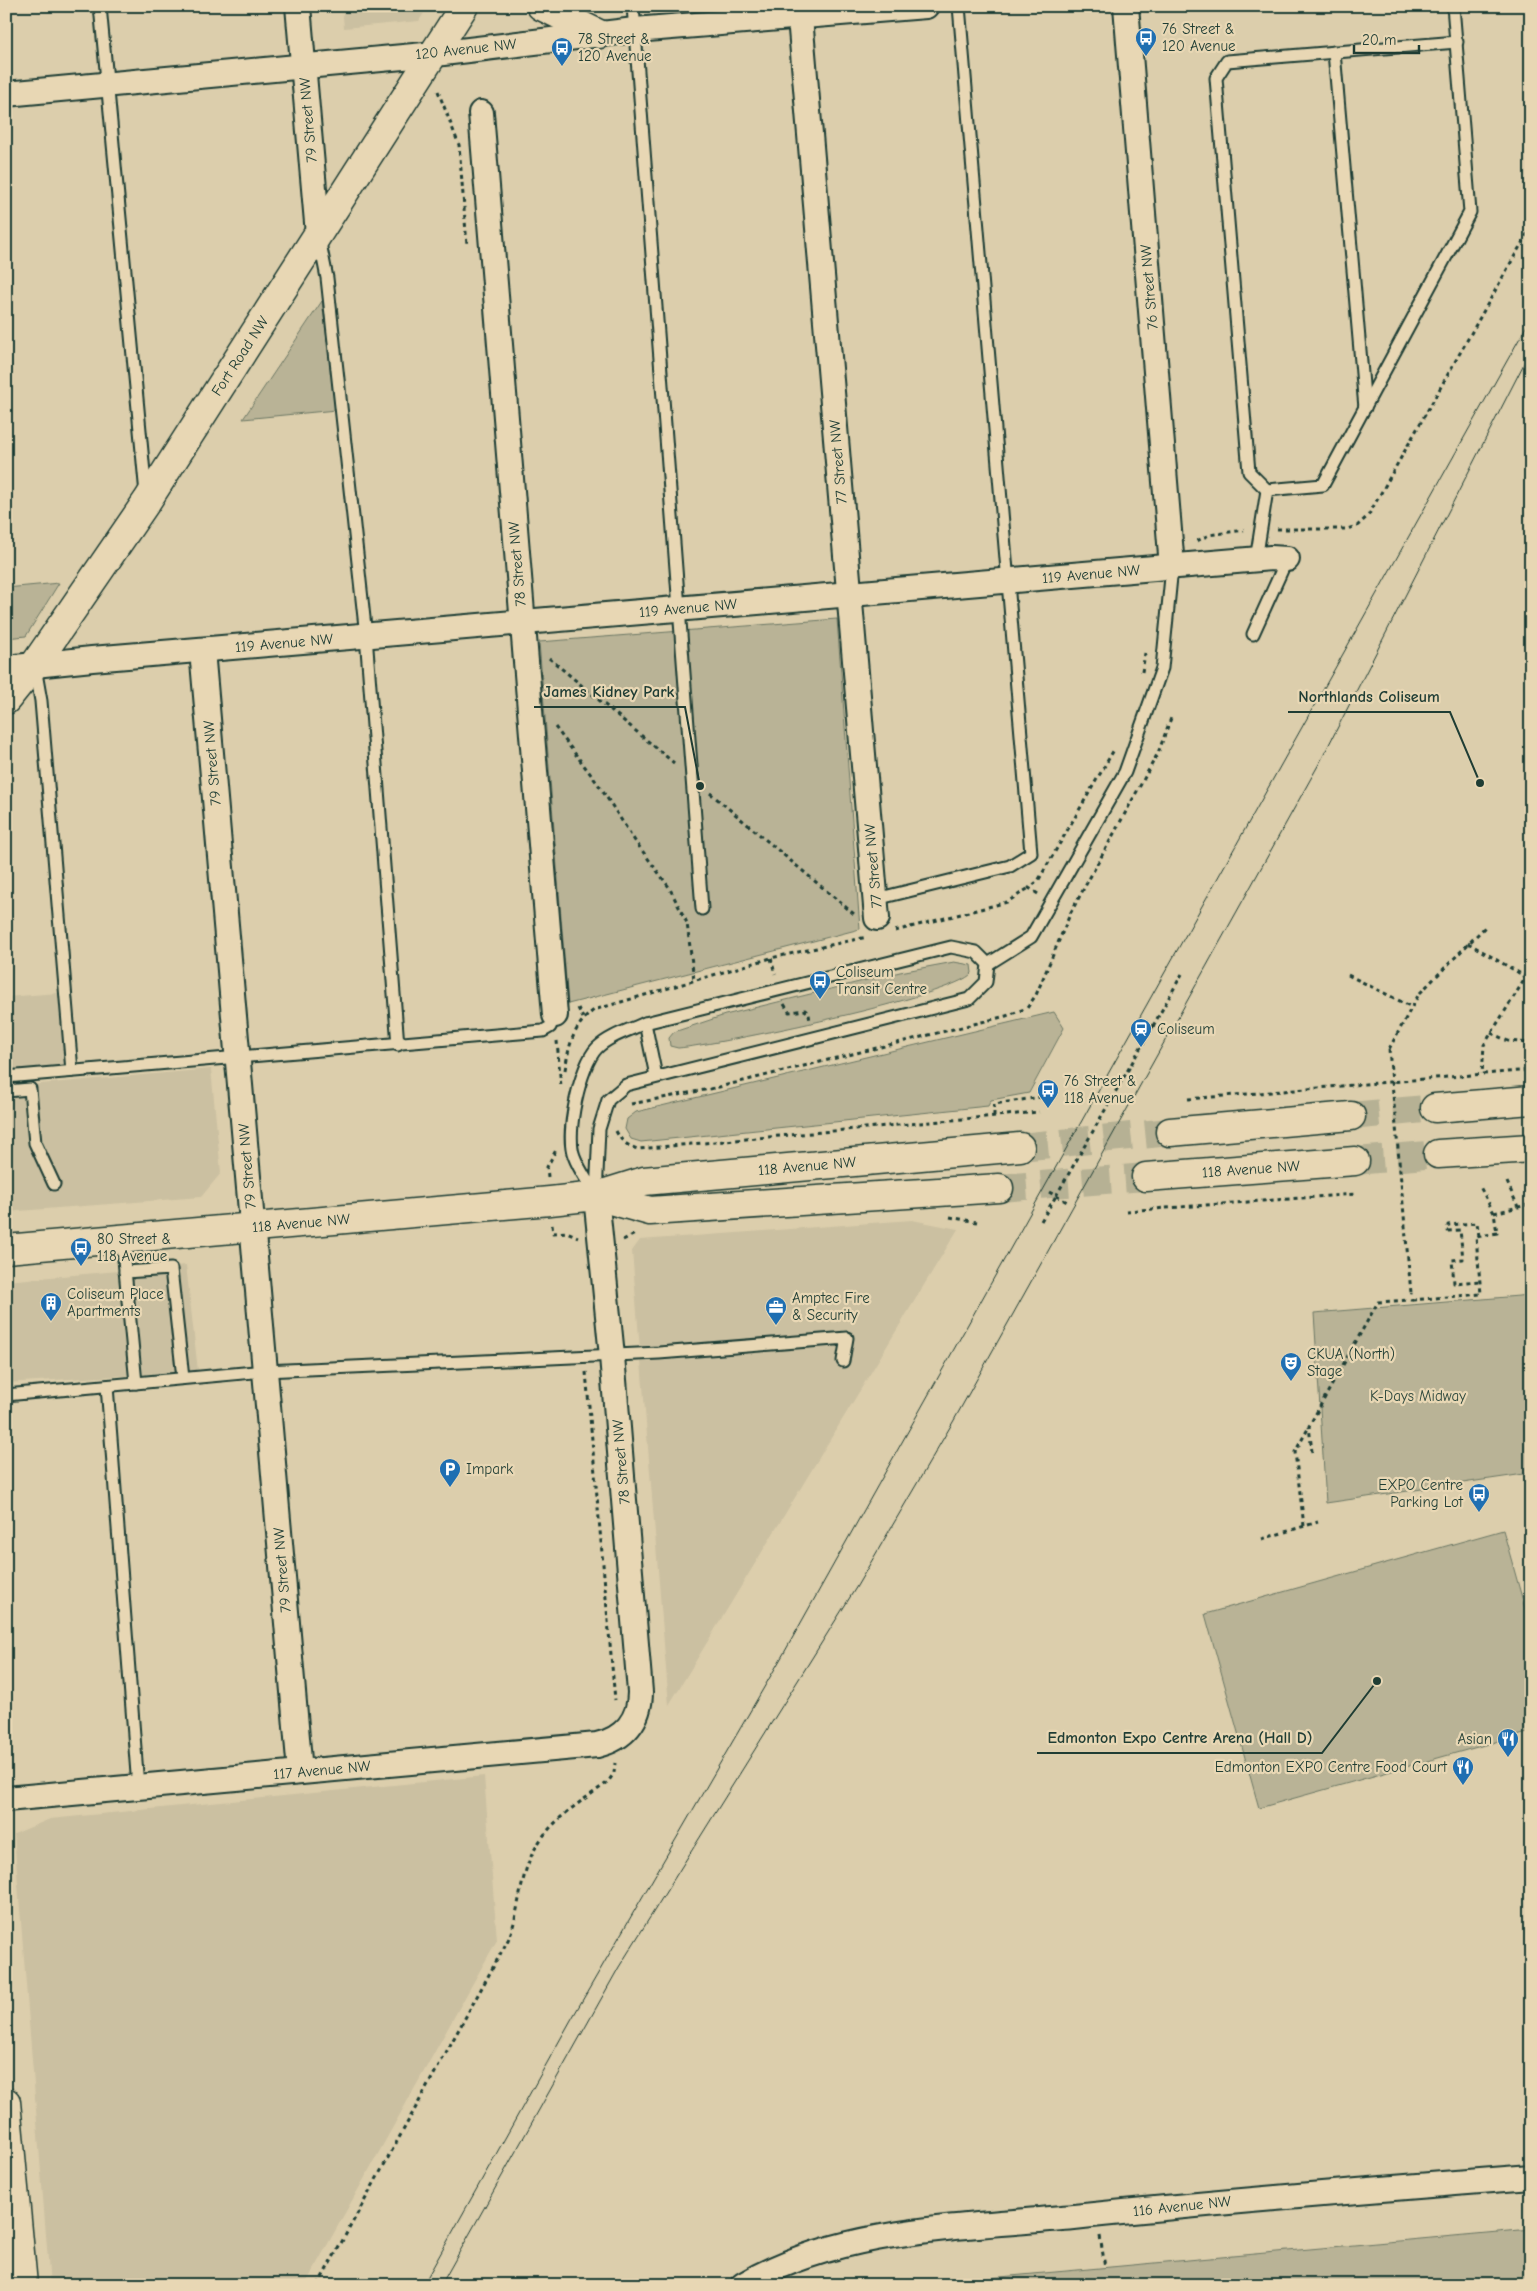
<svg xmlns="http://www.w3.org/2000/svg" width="1537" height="2291" font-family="'Comic Neue',sans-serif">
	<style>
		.built { fill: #cbc0a1 }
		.green { fill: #b9b396; stroke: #6c7865 }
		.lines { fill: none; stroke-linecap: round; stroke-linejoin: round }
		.secondary-tunnel { stroke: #b6b194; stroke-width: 28; stroke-dasharray: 28 14; stroke-linecap: butt }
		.lane-casing { stroke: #1f3d34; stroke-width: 15 }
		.street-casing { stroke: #1f3d34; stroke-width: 28 }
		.secondary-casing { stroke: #1f3d34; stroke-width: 31 }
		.path { stroke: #1f3d34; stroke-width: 3; stroke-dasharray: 4 4; stroke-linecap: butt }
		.lane { stroke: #e8d7b4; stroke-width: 11 }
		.street { stroke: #e8d7b4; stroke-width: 24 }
		.secondary { stroke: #e8d7b4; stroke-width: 28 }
		.tram { stroke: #1f3d34; stroke-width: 1 }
		.path-bridge { stroke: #1f3d34; stroke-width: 3; stroke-dasharray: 4 4; stroke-linecap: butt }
		.labels { text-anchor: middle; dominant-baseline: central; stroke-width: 4.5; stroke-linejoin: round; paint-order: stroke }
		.poi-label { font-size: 15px; fill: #1f3d34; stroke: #e8d7b4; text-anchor: start }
		.street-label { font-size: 15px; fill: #1f3d34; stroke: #e8d7b4 }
		.park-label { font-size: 15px; fill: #2e493e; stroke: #e8d7b4 }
		.leader { fill: none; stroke: #1f3d34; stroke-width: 2 }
		.callout-dot { fill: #1f3d34; stroke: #e8d7b4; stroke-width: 2 }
		.callout-label { font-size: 16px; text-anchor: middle; font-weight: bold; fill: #1f3d34; stroke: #e8d7b4; stroke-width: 4.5; stroke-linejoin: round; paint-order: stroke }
	</style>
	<rect width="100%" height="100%" fill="#dcceac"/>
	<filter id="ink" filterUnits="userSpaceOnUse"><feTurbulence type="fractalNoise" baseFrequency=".02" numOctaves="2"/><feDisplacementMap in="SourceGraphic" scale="10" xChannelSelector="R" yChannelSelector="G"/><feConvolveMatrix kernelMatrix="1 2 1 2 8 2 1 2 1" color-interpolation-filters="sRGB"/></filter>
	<g filter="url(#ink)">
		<g class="built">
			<path d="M342,6H428L419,21L344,28Z"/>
			<path d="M59,993L65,1067L6,1072V997Z"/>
			<path d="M211,1069L221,1173L201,1197L6,1212V1087Z"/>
			<path d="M912,1220L958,1229L669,1705L632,1251L640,1240Z"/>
			<path d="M186,1265L198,1371L6,1383V1281Z"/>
			<path d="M484,1776L497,1940L305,2285H50L14,1834L50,1819Z"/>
		</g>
		<g class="green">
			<path d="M322,301L336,410L243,419Z"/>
			<path d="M59,583L26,636L6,638V588Z"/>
			<path d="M837,619L860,929L568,1004L539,642Z"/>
			<path d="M954,962L971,965L972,973C955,996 717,1045 678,1048L670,1046L669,1038L674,1032L725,1015L900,972Z"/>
			<path d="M1054,1012L1064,1028L1029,1093L991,1100L988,1106L641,1142L631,1139L625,1129L627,1119L636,1112Z"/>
			<path d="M1531,1295V1473L1326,1503L1314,1313Z"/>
			<path d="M1503,1530L1531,1630V1732L1259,1808L1205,1614Z"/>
			<path d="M1531,2229V2285H936L989,2278Z"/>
		</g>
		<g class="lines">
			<g class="secondary-tunnel">
				<path d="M1351,1116L1435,1108"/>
				<path d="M1020,1147L1170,1132"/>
				<path d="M1355,1161L1438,1154"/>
				<path d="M999,1188L1146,1177"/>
			</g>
			<g class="lane-casing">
				<g id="lane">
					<path d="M100,6L146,494"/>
					<path d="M633,6L702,909"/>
					<path d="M1334,52L1365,408"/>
					<path d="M319,238L327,278L366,636L398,1045"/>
					<path d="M1267,490L1249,472L1216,78L1227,61L1457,42"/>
					<path d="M1256,560L1267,490L1323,485L1470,212L1453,6"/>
					<path d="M1253,634L1287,559"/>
					<path d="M35,667L41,701L72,1071"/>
					<path d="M876,899L1010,866L1031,853L959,6"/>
					<path d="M951,947L976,952L988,964L986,982L969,999L626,1085L608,1100L599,1129L596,1196C589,1183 579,1170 574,1156C565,1134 580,1065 597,1048C609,1036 630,1030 645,1023Z"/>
					<path d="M988,964L1031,937L1125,772L1162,668L1172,567"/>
					<path d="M645,1023L656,1076"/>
					<path d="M6,1077L543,1031L550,1027L555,1015"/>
					<path d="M6,1091L30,1089L35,1143L54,1184"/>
					<path d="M122,1239L136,1383"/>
					<path d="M125,1272L171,1269L183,1378"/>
					<path d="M107,1386L138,1787"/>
					<path d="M6,1395L265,1371L659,1353L847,1338L843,1361"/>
				</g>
			</g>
			<g class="street-casing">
				<g id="street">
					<path d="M298,6L318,234"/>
					<path d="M799,6L877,918"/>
					<path d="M1126,6L1172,567"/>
					<path d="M6,94L435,54L635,30L926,6"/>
					<path d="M481,113L555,1015"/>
					<path d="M202,650L300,1772"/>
					<path d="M6,668L92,659L1271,558L1287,559"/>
					<path d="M6,1799L597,1745C624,1739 640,1720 640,1692L612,1356L596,1196"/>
					<path d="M743,2285C838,2228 966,2227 1074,2217C1226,2201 1378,2189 1531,2177"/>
				</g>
			</g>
			<g class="secondary-casing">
				<g id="secondary">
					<path d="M541,6L599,34"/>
					<path d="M6,700L35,664L147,501L464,6"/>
					<path d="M1435,1108L1531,1100"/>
					<path d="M1170,1132L1351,1116"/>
					<path d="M1438,1154L1531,1148"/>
					<path d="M1146,1177L1355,1161"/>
					<path d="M596,1196L650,1211L999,1188"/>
					<path d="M6,1249L550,1201L596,1196L644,1181L1020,1147"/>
					<path d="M6,2102L23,2285"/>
				</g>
			</g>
			<g class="path">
				<path d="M438,91L459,145L467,245"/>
				<path d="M1277,529H1347L1357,526L1368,516L1531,227"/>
				<path d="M1197,541L1209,535L1244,530"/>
				<path d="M549,658L674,763"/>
				<path d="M1142,672L1145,653"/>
				<path d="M555,727L598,784L635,841L669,887L687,923L694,980"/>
				<path d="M710,793L854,914"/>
				<path d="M1038,894L1029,888L1038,881L1115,748"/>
				<path d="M895,931L1007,902L1029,888"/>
				<path d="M1468,943L1526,977L1484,1045L1482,1074"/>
				<path d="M771,958L775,974"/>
				<path d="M1348,975L1412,1007"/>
				<path d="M784,1004L789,1012L805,1010L809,1014L810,1022"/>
				<path d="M578,1008L583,1018"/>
				<path d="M1144,1021L1164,1032"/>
				<path d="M1153,1026L1182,974"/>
				<path d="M1491,1033L1508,1041L1531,1043"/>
				<path d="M557,1041L561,1087"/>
				<path d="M1389,1049L1419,994L1487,925"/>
				<path d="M565,1070C569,1045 573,1026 594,1010L771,958L867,937"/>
				<path d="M1188,1099L1531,1070"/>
				<path d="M631,1104L715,1088L1006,1016L1027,1008L1036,995L1071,912L1158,753L1171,718"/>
				<path d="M994,1116V1104L1048,1096"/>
				<path d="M616,1131C621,1141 627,1146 638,1149L1039,1112"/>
				<path d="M548,1177L547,1167L556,1150"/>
				<path d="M1507,1182L1518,1207"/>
				<path d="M1049,1192L1069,1203"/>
				<path d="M1126,1211L1356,1194"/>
				<path d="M1494,1213L1531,1204"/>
				<path d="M950,1217L977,1222"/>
				<path d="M1041,1221L1056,1196"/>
				<path d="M552,1225L553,1233L567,1232L578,1237"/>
				<path d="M1479,1236L1477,1223L1448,1225V1231L1460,1230L1463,1259L1452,1260L1454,1283L1480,1281"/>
				<path d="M623,1240L635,1234"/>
				<path d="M1412,1300L1481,1294L1476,1237L1497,1233L1494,1213L1479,1185"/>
				<path d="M586,1372L615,1700"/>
				<path d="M1312,1452L1309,1426L1378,1302L1412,1300L1411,1293"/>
				<path d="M1304,1526L1295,1452L1309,1427"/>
				<path d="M1262,1539L1318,1522"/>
				<path d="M1100,2236L1105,2267"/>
				<path d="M318,2285L508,1940C517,1920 518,1898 524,1877C536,1828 571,1809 608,1782L614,1773L615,1763"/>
			</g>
			<use href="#lane" class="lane"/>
			<use href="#street" class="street"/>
			<use href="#secondary" class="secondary"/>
			<g class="tram">
				<path d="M423,2285L571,2020L784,1653L1531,318"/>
				<path d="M441,2285L619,1967L857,1586L953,1422L1320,762L1531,350"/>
			</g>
			<g class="path-bridge">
				<path d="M1389,1049L1411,1293"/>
				<path d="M1056,1196L1153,1026"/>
			</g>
		</g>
	</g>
	<defs>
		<g id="bus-pin" transform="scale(1.125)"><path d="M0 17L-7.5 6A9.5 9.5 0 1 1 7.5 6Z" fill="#1f6fb2" stroke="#e8d7b4"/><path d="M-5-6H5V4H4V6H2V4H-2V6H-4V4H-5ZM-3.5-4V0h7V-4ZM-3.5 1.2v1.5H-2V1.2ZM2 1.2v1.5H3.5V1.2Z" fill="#fff"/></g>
		<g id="station-pin" transform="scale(1.125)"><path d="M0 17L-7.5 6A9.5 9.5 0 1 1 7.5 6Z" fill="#1f6fb2" stroke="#e8d7b4"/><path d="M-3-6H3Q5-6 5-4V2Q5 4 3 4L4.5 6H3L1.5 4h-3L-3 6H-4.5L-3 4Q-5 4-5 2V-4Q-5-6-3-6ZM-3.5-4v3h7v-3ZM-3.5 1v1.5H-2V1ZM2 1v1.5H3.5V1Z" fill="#fff"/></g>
		<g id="building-pin" transform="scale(1.125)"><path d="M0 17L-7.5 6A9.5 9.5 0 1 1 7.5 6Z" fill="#1f6fb2" stroke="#e8d7b4"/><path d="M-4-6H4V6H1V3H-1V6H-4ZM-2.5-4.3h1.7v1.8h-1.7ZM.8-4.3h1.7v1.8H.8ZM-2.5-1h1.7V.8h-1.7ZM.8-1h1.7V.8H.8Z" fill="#fff"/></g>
		<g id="office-pin" transform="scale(1.125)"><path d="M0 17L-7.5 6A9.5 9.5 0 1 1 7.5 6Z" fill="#1f6fb2" stroke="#e8d7b4"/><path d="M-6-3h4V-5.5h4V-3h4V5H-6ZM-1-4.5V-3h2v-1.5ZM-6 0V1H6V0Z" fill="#fff"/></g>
		<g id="theatre-pin" transform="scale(1.125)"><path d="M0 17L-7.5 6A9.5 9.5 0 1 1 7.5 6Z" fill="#1f6fb2" stroke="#e8d7b4"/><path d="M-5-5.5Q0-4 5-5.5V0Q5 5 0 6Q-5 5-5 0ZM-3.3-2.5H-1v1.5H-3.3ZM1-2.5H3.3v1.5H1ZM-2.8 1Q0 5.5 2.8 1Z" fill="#fff"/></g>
		<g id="parking-pin" transform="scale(1.125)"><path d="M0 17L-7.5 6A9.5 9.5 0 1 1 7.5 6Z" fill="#1f6fb2" stroke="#e8d7b4"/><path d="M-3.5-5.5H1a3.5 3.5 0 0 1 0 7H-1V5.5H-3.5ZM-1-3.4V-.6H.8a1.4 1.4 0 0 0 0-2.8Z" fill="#fff"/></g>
		<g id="restaurant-pin" transform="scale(1.125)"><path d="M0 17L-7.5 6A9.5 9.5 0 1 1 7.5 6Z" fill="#1f6fb2" stroke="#e8d7b4"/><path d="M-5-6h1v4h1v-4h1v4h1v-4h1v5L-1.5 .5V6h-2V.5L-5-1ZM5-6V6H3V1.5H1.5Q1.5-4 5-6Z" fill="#fff"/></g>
	</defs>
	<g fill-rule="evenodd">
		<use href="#bus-pin" x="1146" y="38"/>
		<use href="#bus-pin" x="562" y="48"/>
		<use href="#bus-pin" x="820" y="981"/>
		<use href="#station-pin" x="1141" y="1029"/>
		<use href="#bus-pin" x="1048" y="1090"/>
		<use href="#bus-pin" x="81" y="1248"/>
		<use href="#building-pin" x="51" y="1303"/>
		<use href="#office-pin" x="776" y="1307"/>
		<use href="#theatre-pin" x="1291" y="1363"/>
		<use href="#parking-pin" x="450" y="1469"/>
		<use href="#bus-pin" x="1479" y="1494"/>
		<use href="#restaurant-pin" x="1508" y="1739"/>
		<use href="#restaurant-pin" x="1463" y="1767"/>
	</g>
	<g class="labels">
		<g class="poi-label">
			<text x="1162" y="29">76 Street &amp;<tspan x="1162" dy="17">120 Avenue</tspan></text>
			<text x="578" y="39">78 Street &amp;<tspan x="578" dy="17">120 Avenue</tspan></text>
			<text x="836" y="972">Coliseum<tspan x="836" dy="17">Transit Centre</tspan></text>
			<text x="1157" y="1029">Coliseum</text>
			<text x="1064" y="1081">76 Street &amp;<tspan x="1064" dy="17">118 Avenue</tspan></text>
			<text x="97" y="1239">80 Street &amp;<tspan x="97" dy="17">118 Avenue</tspan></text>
			<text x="67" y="1294">Coliseum Place<tspan x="67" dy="17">Apartments</tspan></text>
			<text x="792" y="1298">Amptec Fire<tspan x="792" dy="17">&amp; Security</tspan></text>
			<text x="1307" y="1354">CKUA (North)<tspan x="1307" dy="17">Stage</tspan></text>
			<text x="466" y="1469">Impark</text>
			<text x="1463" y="1485" text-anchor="end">EXPO Centre<tspan x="1463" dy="17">Parking Lot</tspan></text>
			<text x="1492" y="1739" text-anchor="end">Asian</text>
			<text x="1447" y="1767" text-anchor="end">Edmonton EXPO Centre Food Court</text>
		</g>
		<g class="street-label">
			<text transform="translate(466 49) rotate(-6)">120 Avenue NW</text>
			<text transform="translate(308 120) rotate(-95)">79 Street NW</text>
			<text transform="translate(1149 287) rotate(-95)">76 Street NW</text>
			<text transform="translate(240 356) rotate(-57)">Fort Road NW</text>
			<text transform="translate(838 462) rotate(-95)">77 Street NW</text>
			<text transform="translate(517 564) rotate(-95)">78 Street NW</text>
			<text transform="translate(1091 574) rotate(-5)">119 Avenue NW</text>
			<text transform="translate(688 608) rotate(-5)">119 Avenue NW</text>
			<text transform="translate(284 643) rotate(-5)">119 Avenue NW</text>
			<text transform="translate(212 763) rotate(-95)">79 Street NW</text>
			<text transform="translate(873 866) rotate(-95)">77 Street NW</text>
			<text transform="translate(247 1166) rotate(-95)">79 Street NW</text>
			<text transform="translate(807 1166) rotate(-5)">118 Avenue NW</text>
			<text transform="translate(1251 1169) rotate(-4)">118 Avenue NW</text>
			<text transform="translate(301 1223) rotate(-5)">118 Avenue NW</text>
			<text transform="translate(621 1462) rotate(-95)">78 Street NW</text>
			<text transform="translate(282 1570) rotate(-95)">79 Street NW</text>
			<text transform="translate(322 1770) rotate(-5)">117 Avenue NW</text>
			<text transform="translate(1182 2206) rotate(-6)">116 Avenue NW</text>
		</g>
		<g class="park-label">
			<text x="1418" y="1396">K-Days Midway</text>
		</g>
	</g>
	<path class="leader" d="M700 786L685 707H534M1480 783L1450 712H1288M1377 1681L1322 1753H1037"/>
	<g class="callout-dot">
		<circle cx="700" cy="786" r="5"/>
		<circle cx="1480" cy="783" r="5"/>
		<circle cx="1377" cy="1681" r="5"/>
	</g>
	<g class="callout-label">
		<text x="609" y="697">James Kidney Park</text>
		<text x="1369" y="702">Northlands Coliseum</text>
		<text x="1180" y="1743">Edmonton Expo Centre Arena (Hall D)</text>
	</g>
	<rect width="1537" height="2291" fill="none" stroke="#e8d7b4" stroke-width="25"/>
	<rect x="12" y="12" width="1512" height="2266" fill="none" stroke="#1f3d34" stroke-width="2" filter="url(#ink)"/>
	<path d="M1354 45v8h65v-8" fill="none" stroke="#1f3d34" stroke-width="2.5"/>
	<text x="1362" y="45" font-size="15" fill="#1f3d34" stroke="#e8d7b4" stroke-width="4" paint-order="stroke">20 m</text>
</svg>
